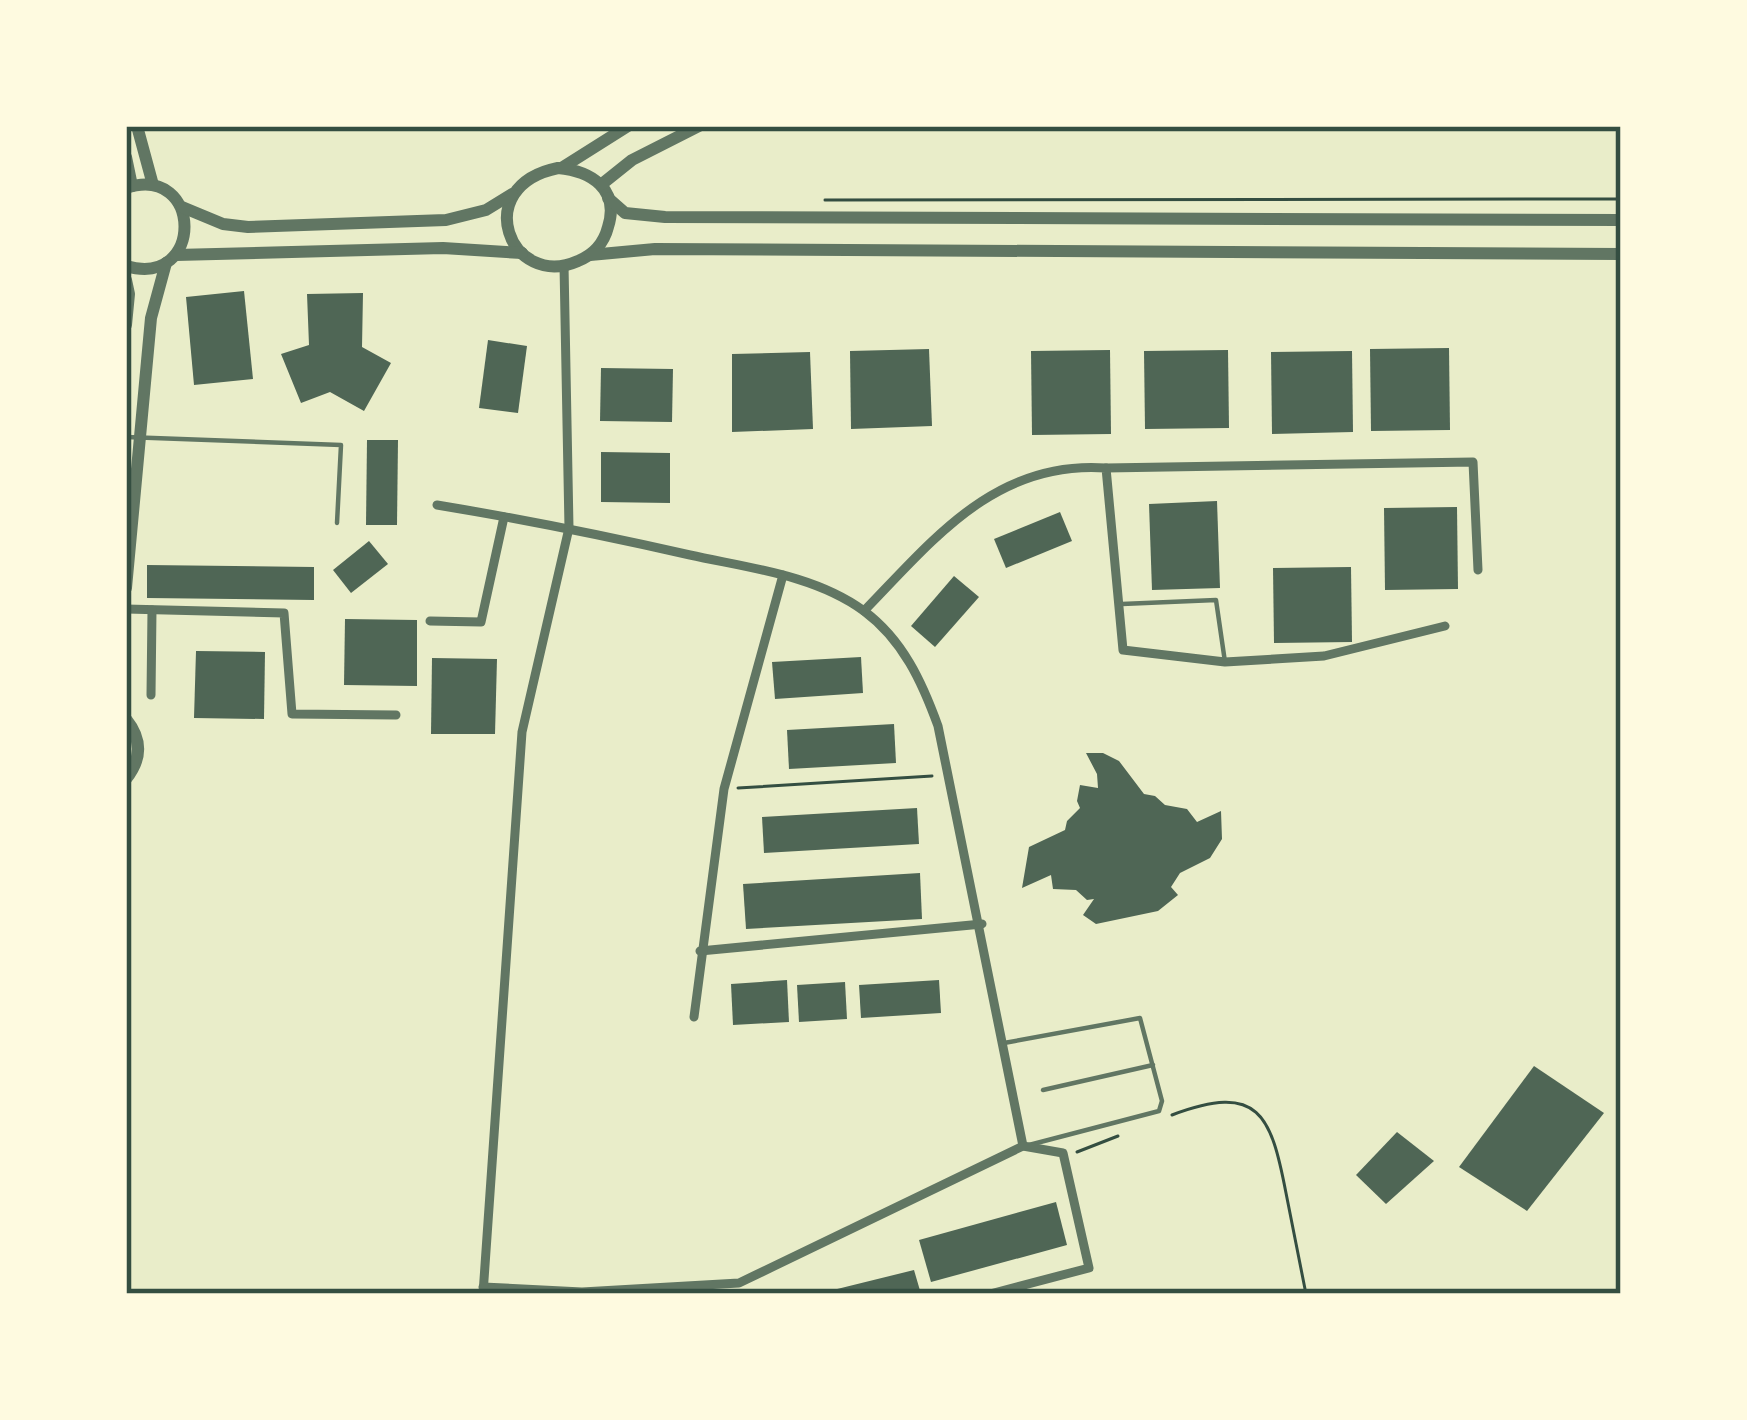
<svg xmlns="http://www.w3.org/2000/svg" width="1747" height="1420" font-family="'Asap Condensed',sans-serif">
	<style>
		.building { fill: #4f6655 }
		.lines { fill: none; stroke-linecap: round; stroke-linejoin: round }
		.path { stroke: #344e41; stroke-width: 3 }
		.service { stroke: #617663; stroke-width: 4.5 }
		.minor { stroke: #617663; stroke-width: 9 }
		.tertiary { stroke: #617663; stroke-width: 12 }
		.neatline { fill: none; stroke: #344e41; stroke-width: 4.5 }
	</style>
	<rect width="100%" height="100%" fill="#e9edc9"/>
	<g class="building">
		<path d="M244,291L253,379L194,385L186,297Z"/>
		<path d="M363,293L362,347L391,363L364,411L330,392L301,403L281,354L309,345L307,294Z"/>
		<path d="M488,340L527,346L518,413L479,408Z"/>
		<path d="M1449,348L1450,430L1371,431L1370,349Z"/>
		<path d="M929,349L932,426L851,429L850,351Z"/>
		<path d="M1110,350L1111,434L1032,435L1031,351Z"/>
		<path d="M1228,350L1229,428L1145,429L1144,351Z"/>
		<path d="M1352,351L1353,432L1272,434L1271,352Z"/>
		<path d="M810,352L813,429L732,432V354Z"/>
		<path d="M601,368L673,369L672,422L600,421Z"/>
		<path d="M367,440H398L397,525H366Z"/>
		<path d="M601,452L670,453V503L601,502Z"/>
		<path d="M1217,501L1220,588L1152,590L1149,504Z"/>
		<path d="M1457,507L1458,589L1385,590L1384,508Z"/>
		<path d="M1060,512L1072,541L1006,568L994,539Z"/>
		<path d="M369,541L388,564L351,593L333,570Z"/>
		<path d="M147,565L314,567V600L147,598Z"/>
		<path d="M1351,567L1352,642L1274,643L1273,568Z"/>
		<path d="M954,576L979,597L935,647L911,626Z"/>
		<path d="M345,619L417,620V686L344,685Z"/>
		<path d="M196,651L265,652L264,719L194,718Z"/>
		<path d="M861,657L863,693L775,699L772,662Z"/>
		<path d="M432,658L497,659L495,734H431Z"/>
		<path d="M894,724L896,763L789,769L787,730Z"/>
		<path d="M1086,753H1103L1119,761L1144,794L1155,796L1165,805L1187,809L1197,822L1221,811L1222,839L1210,858L1180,873L1171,887L1178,895L1158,911L1096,924L1083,915L1094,899L1087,900L1076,890L1053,889L1051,875L1022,888L1029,847L1065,830L1067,821L1080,808L1077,801L1080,785L1098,788L1097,774Z"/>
		<path d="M917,808L919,844L764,853L762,817Z"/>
		<path d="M920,873L922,919L746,929L743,884Z"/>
		<path d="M787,980L789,1022L733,1025L731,984Z"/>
		<path d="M939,980L941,1013L861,1018L859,985Z"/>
		<path d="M845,982L847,1019L799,1022L797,985Z"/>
		<path d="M1534,1066L1604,1113L1527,1211L1459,1167Z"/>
		<path d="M1397,1132L1434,1161L1386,1204L1356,1175Z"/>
		<path d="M1056,1202L1067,1245L931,1282L919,1240Z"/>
		<path d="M914,1270L921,1294H825V1292Z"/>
	</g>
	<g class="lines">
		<g class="path">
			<path d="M825,200L1621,199"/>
			<path d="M738,788L932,776"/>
			<path d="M1172,1115C1259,1082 1271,1115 1286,1193C1293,1227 1299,1260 1306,1294"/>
			<path d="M1077,1152L1118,1136"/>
		</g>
		<g class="service">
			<path d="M126,437L341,445L337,523"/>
			<path d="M1122,604L1216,600L1225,662"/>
			<path d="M1004,1043L1140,1018L1162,1101L1159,1111L1029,1145"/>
			<path d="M1043,1090L1153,1065"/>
		</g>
		<g class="minor">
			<path d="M1106,468L1473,462L1478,570"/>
			<path d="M437,505C522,519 606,536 690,555C749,568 815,575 864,611C903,640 922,682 938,726L1023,1146"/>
			<path d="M126,609L284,613L292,714L396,715"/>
			<path d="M864,611C933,540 995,460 1106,468L1123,650L1225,662L1324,656L1445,626"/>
			<path d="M430,621L481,622L504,517"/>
			<path d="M151,695L152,610"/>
			<path d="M700,951L982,924"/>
			<path d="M694,1017L724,789L783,575"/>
			<path d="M483,1287L582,1292L739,1283L1023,1146L1063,1153L1089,1268L990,1294"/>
			<path d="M483,1294L522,732L569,528L564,265"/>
		</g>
		<g class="tertiary">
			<path d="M137,126L153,185"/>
			<path d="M126,157L132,186"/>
			<path d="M563,167L628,126"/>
			<path d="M558,168C591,171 620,189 608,227C604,243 593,255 578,261C510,291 469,186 558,168Z"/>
			<path d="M602,184L632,160L699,126"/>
			<path d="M126,188C203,163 205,289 126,266"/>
			<path d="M608,198L625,213L665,217L1621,220"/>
			<path d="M182,207L223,224L248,227L446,220L486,210L512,194"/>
			<path d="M176,255L443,248L522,253"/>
			<path d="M590,255L655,249L1621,254"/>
			<path d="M126,280L129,294L126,325"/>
			<path d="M126,588L151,318L166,263"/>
			<path d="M126,719C142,739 142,759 126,779"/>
		</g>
	</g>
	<rect width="1747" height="1420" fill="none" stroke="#fefae0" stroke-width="258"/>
	<rect x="129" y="129" width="1489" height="1162" class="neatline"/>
</svg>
